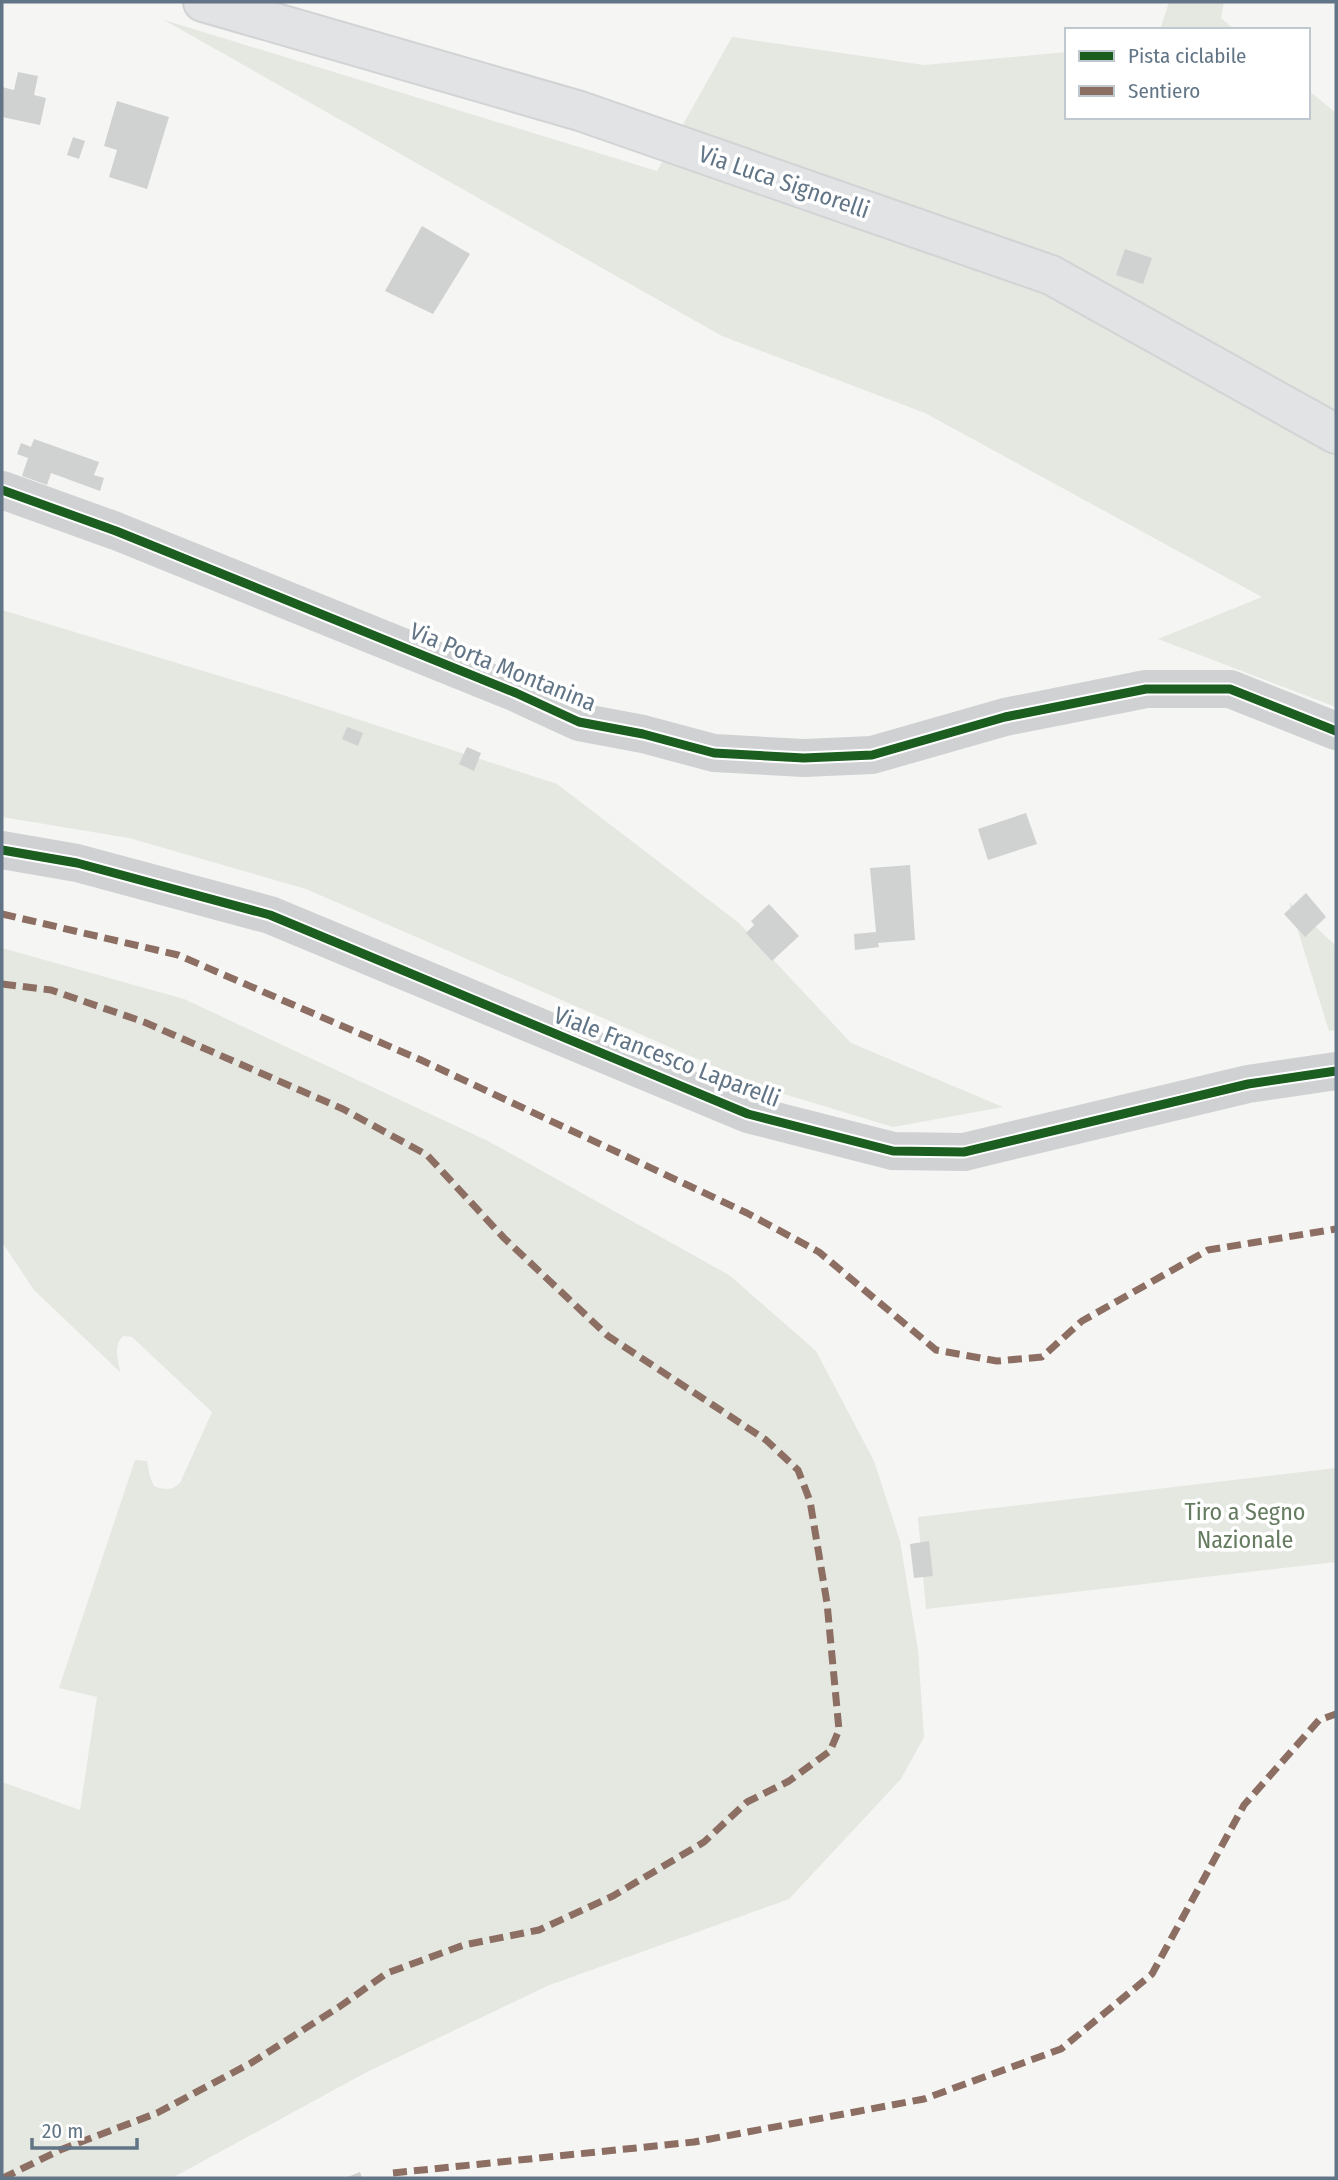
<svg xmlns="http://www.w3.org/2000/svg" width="1338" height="2180" font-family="'Fira Sans Condensed',sans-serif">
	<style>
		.green { fill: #e4e8e1 }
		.building { fill: #d0d1d1 }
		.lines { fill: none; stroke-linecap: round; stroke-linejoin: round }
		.secondary-casing { stroke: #d1d3d4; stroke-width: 42 }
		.street { stroke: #d0d1d2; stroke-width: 38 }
		.secondary { stroke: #e2e3e4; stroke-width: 38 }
		.quiet { stroke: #8d6e63; stroke-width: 7; stroke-dasharray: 14 7; stroke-linecap: butt }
		.cycleway-casing { stroke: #fff; stroke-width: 13 }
		.cycleway { stroke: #1b5e20; stroke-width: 9 }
		.labels { text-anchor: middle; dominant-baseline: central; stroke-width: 7; stroke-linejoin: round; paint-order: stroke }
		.street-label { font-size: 24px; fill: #627586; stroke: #fff }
		.park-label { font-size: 24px; fill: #667c61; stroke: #fff }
	</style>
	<rect width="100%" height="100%" fill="#f5f5f3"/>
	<g class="green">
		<path d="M1169,2H1224L1221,18L1235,30H1160Z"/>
		<path d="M164,20L657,171L732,37L924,65L1067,52V117H1308V90L1336,113V707L1158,639L1262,597L925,413L722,336Z"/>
		<path d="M2,610L286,696L557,784L739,923L851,1043L1003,1107L893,1127L764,1088L306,889L129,838L2,817Z"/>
		<path d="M1289,902L1336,946V1030L1329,1031Z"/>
		<path d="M2,948L184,999L488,1141L729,1275L816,1351L874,1461L900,1541L918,1650L924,1737L901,1779L789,1899L547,1986L365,2073L172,2178H2V1782L80,1810L97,1697L59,1688L135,1460L147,1461L150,1477L154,1486C164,1490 171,1491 180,1483L212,1412L132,1337L123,1336C113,1346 118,1359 120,1372L34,1290L2,1242Z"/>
		<path d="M1336,1468V1562L926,1609L918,1517Z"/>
	</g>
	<g class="building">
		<path d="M18,72L38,76L34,95L46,98L40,125L2,117V87L14,90Z"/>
		<path d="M117,101L169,117L147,189L109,177L117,150L104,146Z"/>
		<path d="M73,137L85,141L79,159L67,155Z"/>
		<path d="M422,226L470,254L433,314L385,291Z"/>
		<path d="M1125,249L1152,258L1143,284L1116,275Z"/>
		<path d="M34,439L99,462L94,475L104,478L100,491L51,473L47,485L22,476L28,458L17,454L21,443L31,447Z"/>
		<path d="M347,727L363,733L358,746L342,739Z"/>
		<path d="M467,747L481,753L474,771L459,764Z"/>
		<path d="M1026,813L1037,844L988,860L978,829Z"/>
		<path d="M910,865L915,940L878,943L879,947L855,950L854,934L876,932L870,868Z"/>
		<path d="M1306,893L1326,917L1305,937L1284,914Z"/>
		<path d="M769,904L799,936L772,961L746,933L754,925L751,921Z"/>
		<path d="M929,1541L933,1576L914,1578L910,1544Z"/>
		<path d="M360,2172L362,2178H345Z"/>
	</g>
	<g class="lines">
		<g class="secondary-casing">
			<path id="secondary" d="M203,2L580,111L1051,275L1336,434"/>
		</g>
		<g class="street">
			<path d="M2,490L116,531L516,693L579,722L643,734L714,753L804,758L872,755L1005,717L1146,689H1230L1336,731"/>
			<path d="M2,850L77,863L270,915L748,1114L893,1151L964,1152L1248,1084L1336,1071"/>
		</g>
		<use href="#secondary" class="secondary"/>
		<g class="quiet">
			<path d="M2,914L178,955L421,1060L747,1213L819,1252L936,1350L997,1361L1042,1357L1082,1321L1208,1250L1336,1229"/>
			<path d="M2,984L51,990L144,1022L343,1109L427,1155L504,1238L608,1336L766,1440L798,1470L810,1501L827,1603L839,1730L830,1751L789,1781L747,1802L704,1842L613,1896L539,1930L464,1945L387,1973L339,2007L251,2063L157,2113L60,2150L3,2178"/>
			<path d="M393,2173L694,2142L924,2099L1061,2049L1152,1974L1244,1805L1319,1720L1336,1714"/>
		</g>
		<g class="cycleway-casing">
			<g id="cycleway">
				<path d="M2,490L116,531L516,693L579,722L643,734L714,753L804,758L872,755L1005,717L1146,689H1230L1336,731"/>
				<path d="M2,850L77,863L270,915L748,1114L893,1151L964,1152L1248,1084L1336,1071"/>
			</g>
		</g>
		<use href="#cycleway" class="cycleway"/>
	</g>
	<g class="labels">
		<g class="street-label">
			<text transform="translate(784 182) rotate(19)">Via Luca Signorelli</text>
			<text transform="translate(503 667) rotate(22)">Via Porta Montanina</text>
			<text transform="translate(667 1057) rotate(21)">Viale Francesco Laparelli</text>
		</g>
		<g class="park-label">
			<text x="1245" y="1512">Tiro a Segno<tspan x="1245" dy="28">Nazionale</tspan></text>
		</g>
	</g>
	<rect width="1338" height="2180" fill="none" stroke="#627586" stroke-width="7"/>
	<rect x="1065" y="28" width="245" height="91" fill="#ffffff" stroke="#c0c8cf" stroke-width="2"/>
	<rect x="1079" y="51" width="35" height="10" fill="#1b5e20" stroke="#c0c8cf" stroke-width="2"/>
	<text x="1128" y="63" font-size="21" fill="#627586">Pista ciclabile</text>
	<rect x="1079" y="86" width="35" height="10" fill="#8d6e63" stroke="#c0c8cf" stroke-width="2"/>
	<text x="1128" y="98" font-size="21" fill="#627586">Sentiero</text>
	<path d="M32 2138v10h105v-10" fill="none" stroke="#627586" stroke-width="3.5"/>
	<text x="42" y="2138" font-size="21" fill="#627586" stroke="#ffffff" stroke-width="5" paint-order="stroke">20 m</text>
</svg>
